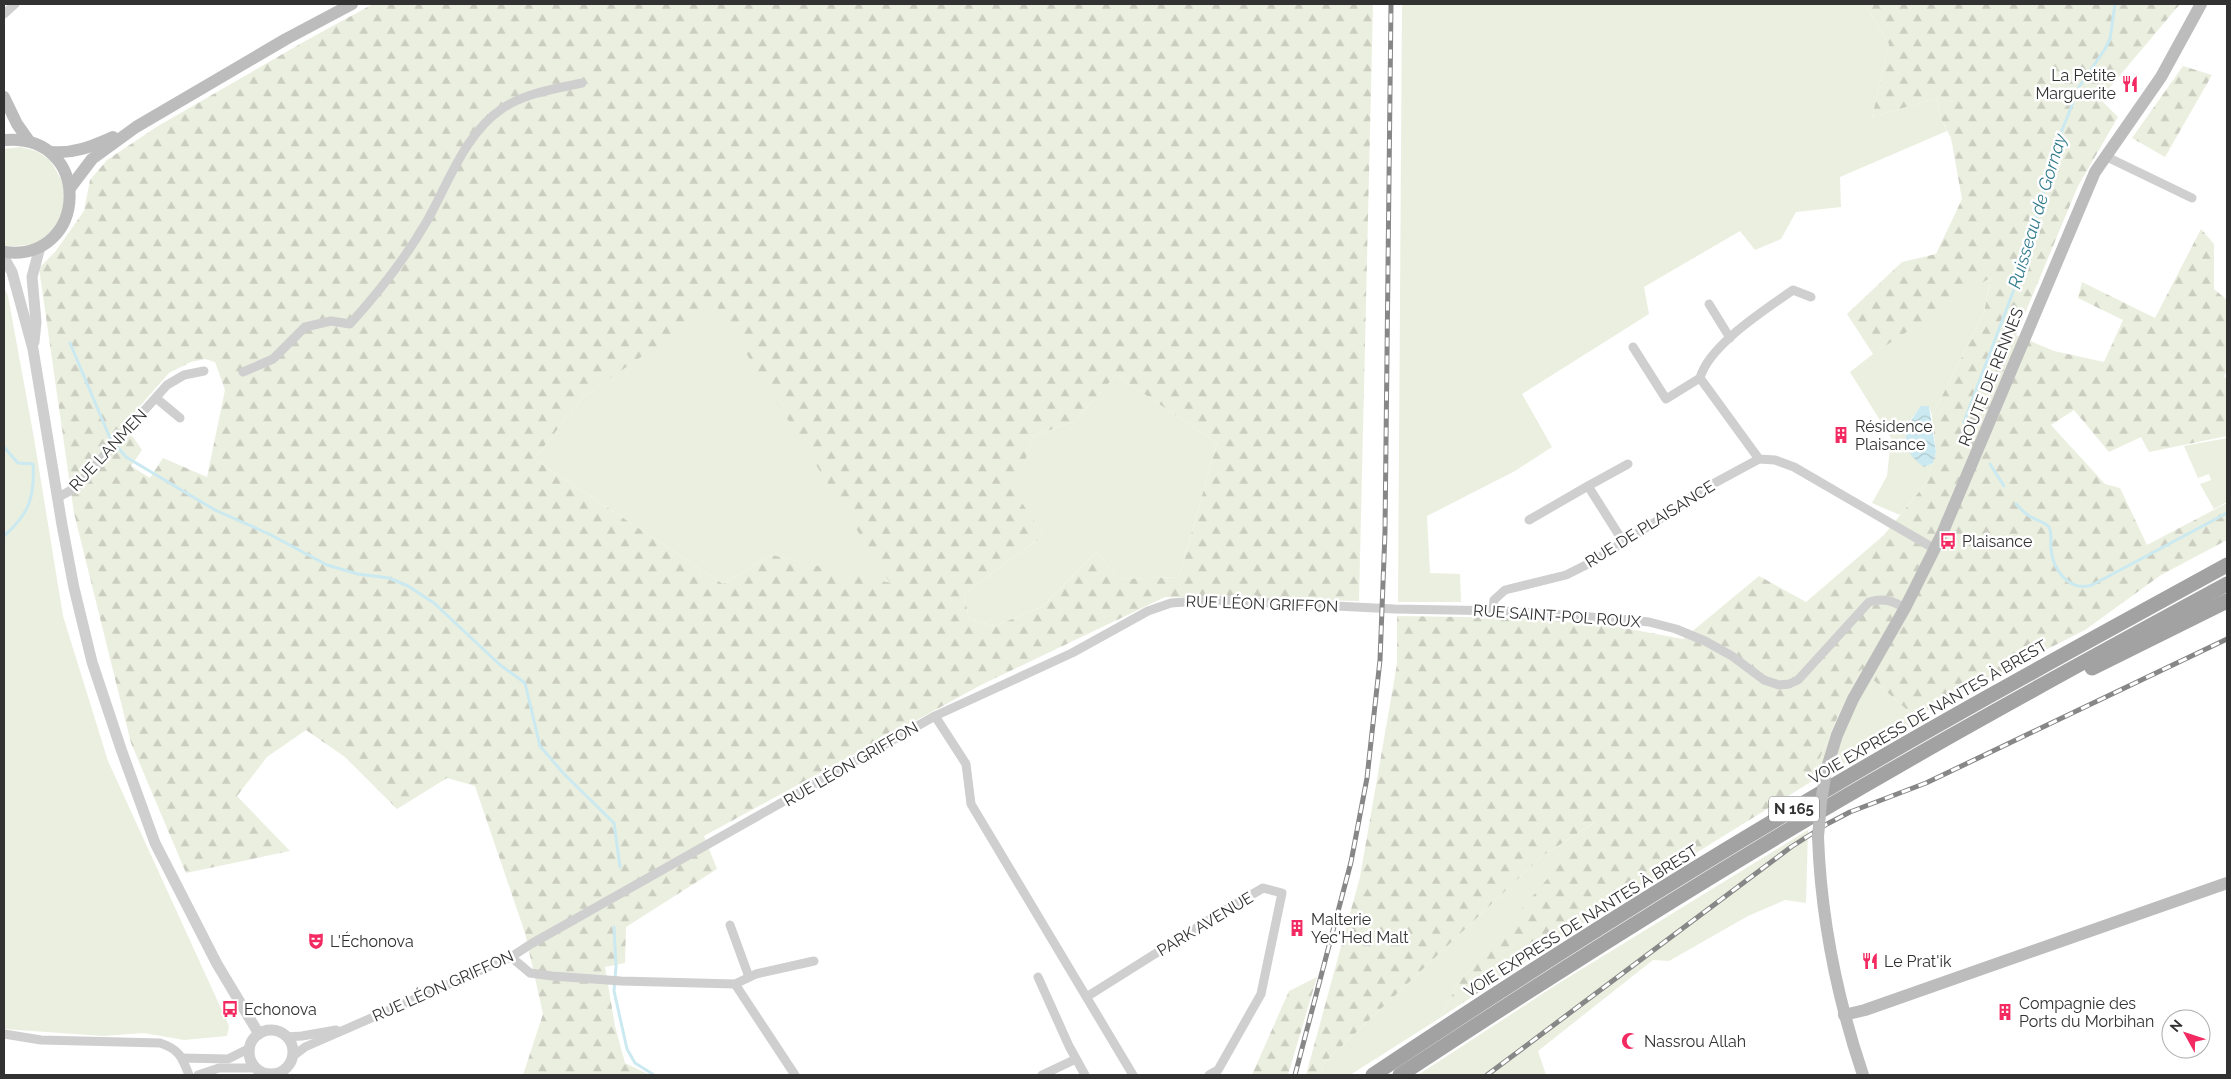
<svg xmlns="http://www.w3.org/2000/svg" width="2231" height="1079" font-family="Raleway,sans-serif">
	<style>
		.green { fill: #ebefdf }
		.forest { fill: url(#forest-firs); fill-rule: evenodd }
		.water { fill: url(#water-waves) }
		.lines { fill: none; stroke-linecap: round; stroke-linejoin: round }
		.stream { stroke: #cbe9f0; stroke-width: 3 }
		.minor { stroke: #cfcfcf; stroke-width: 9 }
		.tertiary { stroke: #cfcfcf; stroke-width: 11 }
		.secondary { stroke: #bcbcbc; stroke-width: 12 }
		.trunk { stroke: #a2a2a2; stroke-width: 15 }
		.rail-casing { stroke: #878787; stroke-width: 5 }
		.rail { stroke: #fff; stroke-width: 3; stroke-dasharray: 9; stroke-linecap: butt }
		.secondary-bridge { stroke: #bcbcbc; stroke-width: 12 }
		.labels { text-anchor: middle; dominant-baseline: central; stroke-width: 5; stroke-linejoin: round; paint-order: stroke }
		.shield { fill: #fff; stroke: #707070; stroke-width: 1 }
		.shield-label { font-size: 15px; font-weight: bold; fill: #323232 }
		.poi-label { font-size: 16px; fill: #323232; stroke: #fff; text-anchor: start }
		.street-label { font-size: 16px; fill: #323232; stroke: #fff }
		.water-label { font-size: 18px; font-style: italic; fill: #347d8e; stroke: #fff }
	</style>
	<defs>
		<pattern id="forest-firs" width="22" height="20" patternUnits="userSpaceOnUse" patternTransform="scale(1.25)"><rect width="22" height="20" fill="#ebefdf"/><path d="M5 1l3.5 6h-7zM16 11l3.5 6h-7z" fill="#cacdc0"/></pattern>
		<pattern id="water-waves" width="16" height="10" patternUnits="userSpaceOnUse" patternTransform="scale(1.25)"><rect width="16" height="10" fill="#cbe9f0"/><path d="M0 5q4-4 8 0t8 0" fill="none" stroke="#afc8ce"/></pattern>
	</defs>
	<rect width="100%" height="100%" fill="#fff"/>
	<g class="green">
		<path d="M1402,4H1865L1889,44L1872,117L1937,98L1941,119L1947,131L1840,177L1841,207L1796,212L1781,239L1755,250L1740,231L1644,287L1649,314L1522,394L1552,447L1515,471L1427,516L1430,573L1460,574L1461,602H1398Z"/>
		<path d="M20,147L36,151L50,160L66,188L62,221L38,244L4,247V149Z"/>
		<path d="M1991,276L1984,313L1932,416L1929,406H1921L1909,422L1905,434L1924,467L1933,463L1927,482L1900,515L1872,503L1887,476L1891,438L1850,372L1873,354Z"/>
		<path d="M4,287L8,296L34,438L63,616L108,761L229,1026L227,1036L184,1040L144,1033L103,1036L4,1029Z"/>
		<path d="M716,304L891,584L772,555L723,584L534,459L583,397Z"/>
		<path d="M1116,375L1217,443L1179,577L1118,579L1097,552L1042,607L995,626L969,619L964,594L1044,535L1014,493L1033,436L1075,421Z"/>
		<path d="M2227,438V502L2214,509L2200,484L2211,480L2209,474L2198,478L2184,446Z"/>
		<path d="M1861,669L1915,717L1917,723L1809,783L1838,716Z"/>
		<path d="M1599,820L1459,982L1440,1018L1350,1075H1320L1325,1062L1542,856Z"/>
		<path d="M1808,830L1806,903L1785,900L1748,916L1669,961L1653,960L1538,1051L1546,1075H1418L1556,985Z"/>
	</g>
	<g class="forest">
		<path d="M373,4H1373L1359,601L1165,597L981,685L704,836L717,869L626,927L625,963L605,967L615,1026L625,1063L650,1075H523L543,1014L525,933L475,786L447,778L397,809L345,757L306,730L267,757L237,796L290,851L186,873L131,743L74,513L39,268L55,252L84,211L90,180L107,160L158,126L307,40ZM716,305L890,583L772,555L723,584L534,459L583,397ZM205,359L215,362L225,390L207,477L163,458L150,478L131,466L142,450L124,424L169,373L191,362ZM1116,375L1217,443L1179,577L1118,579L1097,552L1042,607L995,626L969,619L964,594L1044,535L1015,493L1033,436L1075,421Z"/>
		<path d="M1865,4H2180L2100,99L2118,117L2078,186L2016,335L2054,351L2104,362L2123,320L2078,298L2082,282L2155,318L2201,229L2214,244V289L2227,300V371L2224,376L2227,380V436L2149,452L2141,437L2109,452L2074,410L2051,425L2105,484L2120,488L2147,545L2227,503V540L2161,575L2085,630L1915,717L1861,669L1838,716L1809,783L1596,915L1440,1018L1459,982L1597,821L1542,856L1325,1062L1320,1075H1306L1360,877L1397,664V616L1527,618L1619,627L1683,639L1759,576L1806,602L1884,535L1927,482L1936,452L1932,416L1984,313L1991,277L1873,354L1847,314L1902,262L1936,254L1962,199L1951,138L1941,119L1937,98L1872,117L1889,44Z"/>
		<path d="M2183,66L2212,75L2165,157L2132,138Z"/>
		<path d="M1317,977L1288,1075H1252L1289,991Z"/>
	</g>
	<path class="water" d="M1921,406H1929L1936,452L1933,463L1924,467C1897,448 1903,429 1921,406Z"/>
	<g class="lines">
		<g class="stream">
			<path d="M70,343L110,438L126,457L215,510L269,534L327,565L358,574L389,578L408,586L434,603L499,664L525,683L540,746L564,774L614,823L620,867"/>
			<path d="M1964,422L2019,276L2061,133L2079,87L2105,49L2110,39L2115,4"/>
			<path d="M4,447L18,463L33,464C35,497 29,514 4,536"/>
			<path d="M1990,464L2004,486"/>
			<path d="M2016,504C2021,509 2025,514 2031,517C2036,520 2044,522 2048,526C2053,531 2050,543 2051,549C2053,570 2069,592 2092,585L2227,513"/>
			<path d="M614,927L616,967L614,991L627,1049L635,1063L654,1075"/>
		</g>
		<g class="minor">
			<path d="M4,14L15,4"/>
			<path d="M2105,156L2192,198"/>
			<path d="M1709,304L1730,338"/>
			<path d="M1633,347L1666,399L1700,378L1759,459L1775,460L1794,467L1935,549"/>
			<path d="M243,372L273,359L305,327L331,321L350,324C379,292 405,259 427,221C448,184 465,133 503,108C526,93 554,89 582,83"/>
			<path d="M1700,378C1709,345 1765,310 1793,290L1811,297"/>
			<path d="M156,398L180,418"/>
			<path d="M57,498L75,488L167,385L184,375L204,371"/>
			<path d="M1529,520L1588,486"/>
			<path d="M1624,543L1588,486L1628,464"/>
			<path d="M1493,611L1494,600L1505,590L1566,575L1592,562L1674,510L1698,492L1759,459"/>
			<path d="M935,716L966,764L971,804L1133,1075"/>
			<path d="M730,925L749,977"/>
			<path d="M511,957L530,973L552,976L621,981L735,984L795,1075"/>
			<path d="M1038,977L1069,1046L1085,1075"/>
			<path d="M735,984L756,974L814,961"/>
			<path d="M1088,996L1212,918L1263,888L1282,893L1261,994L1218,1070L1209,1075"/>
			<path d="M4,1034L41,1040L160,1043C179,1049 182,1057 189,1075"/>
			<path d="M286,1037L302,1036L336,1030"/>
			<path d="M292,1057L305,1047L511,957L531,944L935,716L1072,653L1148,611L1171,603L1214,600L1395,609L1505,611L1619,619L1649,622L1676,629L1705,641L1732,656L1764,680L1779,685L1789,684L1798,680L1869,602C1884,598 1891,600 1905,608"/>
			<path d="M182,1058L228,1059L250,1048"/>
			<path d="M198,1075L219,1068H257"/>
			<path d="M1042,1075L1076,1059"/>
		</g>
		<g class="tertiary">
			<path d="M4,258L12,272L33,349L62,525L74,588L92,662L121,749L155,843L217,964L259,1034"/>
			<path d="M34,342L36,322L32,277L40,247"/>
			<circle cx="271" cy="1052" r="22"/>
		</g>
		<g class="secondary">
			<path d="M4,97L17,124L29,141"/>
			<path d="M4,140C94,132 89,263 4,252"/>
			<path d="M51,152C75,154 92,146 113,137"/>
			<path d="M70,188L92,159L136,127L286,39L352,4"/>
			<path d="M1826,771L1837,735L1853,699L1905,608L1942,534L2095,172L2161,77L2201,4"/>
			<path d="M1818,837C1821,919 1837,998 1863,1075"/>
			<path d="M1844,1015L1865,1010L2227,883"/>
		</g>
		<g class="trunk">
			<path d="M2092,668L2227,601"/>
			<path d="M1373,1075C1514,981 1658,889 1804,803C1943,720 2085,643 2227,565"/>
			<path d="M1400,1075C1561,969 1725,865 1893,769C2003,705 2115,645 2227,584"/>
		</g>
		<g class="rail-casing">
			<g id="rail">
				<path d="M1295,1075L1351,862L1367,778L1380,660L1385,532L1391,4"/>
				<path d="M1487,1075L1791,847L1827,824L1850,812L1926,783L2227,639"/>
			</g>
		</g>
		<use href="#rail" class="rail"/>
		<path class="secondary-bridge" d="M1818,837L1821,802L1826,771"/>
	</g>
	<defs>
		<g id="restaurant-bare" transform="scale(1.35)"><path d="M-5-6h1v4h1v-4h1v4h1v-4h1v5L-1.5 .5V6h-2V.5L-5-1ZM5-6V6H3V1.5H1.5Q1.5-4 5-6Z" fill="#f32a61" stroke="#fff" stroke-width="2.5" paint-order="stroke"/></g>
		<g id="building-bare" transform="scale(1.35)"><path d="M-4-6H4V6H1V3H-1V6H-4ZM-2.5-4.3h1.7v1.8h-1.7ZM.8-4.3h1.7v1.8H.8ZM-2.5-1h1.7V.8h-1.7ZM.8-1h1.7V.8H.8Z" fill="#f32a61" stroke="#fff" stroke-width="2.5" paint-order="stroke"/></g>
		<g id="bus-bare" transform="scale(1.35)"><path d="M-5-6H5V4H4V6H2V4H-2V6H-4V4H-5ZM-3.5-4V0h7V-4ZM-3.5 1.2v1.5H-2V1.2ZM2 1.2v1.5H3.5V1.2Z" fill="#f32a61" stroke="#fff" stroke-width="2.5" paint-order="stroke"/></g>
		<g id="theatre-bare" transform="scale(1.35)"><path d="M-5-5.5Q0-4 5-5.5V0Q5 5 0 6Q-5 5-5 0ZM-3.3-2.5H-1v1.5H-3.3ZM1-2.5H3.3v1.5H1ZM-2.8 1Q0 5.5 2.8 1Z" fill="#f32a61" stroke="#fff" stroke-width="2.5" paint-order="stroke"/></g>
		<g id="mosque-bare" transform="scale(1.35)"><path d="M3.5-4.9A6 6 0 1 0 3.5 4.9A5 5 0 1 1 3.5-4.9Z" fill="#f32a61" stroke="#fff" stroke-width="2.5" paint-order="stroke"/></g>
	</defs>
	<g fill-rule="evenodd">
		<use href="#restaurant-bare" x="2130" y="84"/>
		<use href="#building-bare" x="1841" y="435"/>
		<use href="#bus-bare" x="1948" y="541"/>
		<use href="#building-bare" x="1297" y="928"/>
		<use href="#theatre-bare" x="316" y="941"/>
		<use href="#restaurant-bare" x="1870" y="961"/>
		<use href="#bus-bare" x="230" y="1009"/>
		<use href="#building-bare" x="2005" y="1012"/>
		<use href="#mosque-bare" x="1630" y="1041"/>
	</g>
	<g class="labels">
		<rect class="shield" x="1769" y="796.5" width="50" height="25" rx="4"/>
		<g class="shield-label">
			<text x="1794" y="809">N 165</text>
		</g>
		<g class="poi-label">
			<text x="2116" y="75" text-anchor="end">La Petite<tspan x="2116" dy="18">Marguerite</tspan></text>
			<text x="1855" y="426">Résidence<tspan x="1855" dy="18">Plaisance</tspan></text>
			<text x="1962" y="541">Plaisance</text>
			<text x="1311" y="919">Malterie<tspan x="1311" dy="18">Yec'Hed Malt</tspan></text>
			<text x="330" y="941">L'Échonova</text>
			<text x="1884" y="961">Le Prat'ik</text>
			<text x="2019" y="1003">Compagnie des<tspan x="2019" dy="18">Ports du Morbihan</tspan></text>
			<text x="244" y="1009">Echonova</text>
			<text x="1644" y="1041">Nassrou Allah</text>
		</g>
		<g class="street-label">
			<text transform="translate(1991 377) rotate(-68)">ROUTE DE RENNES</text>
			<text transform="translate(108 450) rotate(-47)">RUE LANMEN</text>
			<text transform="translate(1650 524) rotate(-32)">RUE DE PLAISANCE</text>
			<text transform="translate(1262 604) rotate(2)">RUE LÉON GRIFFON</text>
			<text transform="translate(1557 616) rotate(4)">RUE SAINT-POL ROUX</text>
			<text transform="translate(1928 712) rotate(-30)">VOIE EXPRESS DE NANTES À BREST</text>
			<text transform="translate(851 764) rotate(-30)">RUE LÉON GRIFFON</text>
			<text transform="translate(1581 921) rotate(-32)">VOIE EXPRESS DE NANTES À BREST</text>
			<text transform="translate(1205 924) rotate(-31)">PARK AVENUE</text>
			<text transform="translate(443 986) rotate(-24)">RUE LÉON GRIFFON</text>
		</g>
		<g class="water-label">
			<text transform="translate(2037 211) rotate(-73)">Ruisseau de Gornay</text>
		</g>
	</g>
	<rect width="2231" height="1079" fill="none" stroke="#323232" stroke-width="10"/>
	<g transform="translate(2186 1034) rotate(310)"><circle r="24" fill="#ffffff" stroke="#adadad"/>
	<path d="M0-4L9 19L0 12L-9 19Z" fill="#f32a61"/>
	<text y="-8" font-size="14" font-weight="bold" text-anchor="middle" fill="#323232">N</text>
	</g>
</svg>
